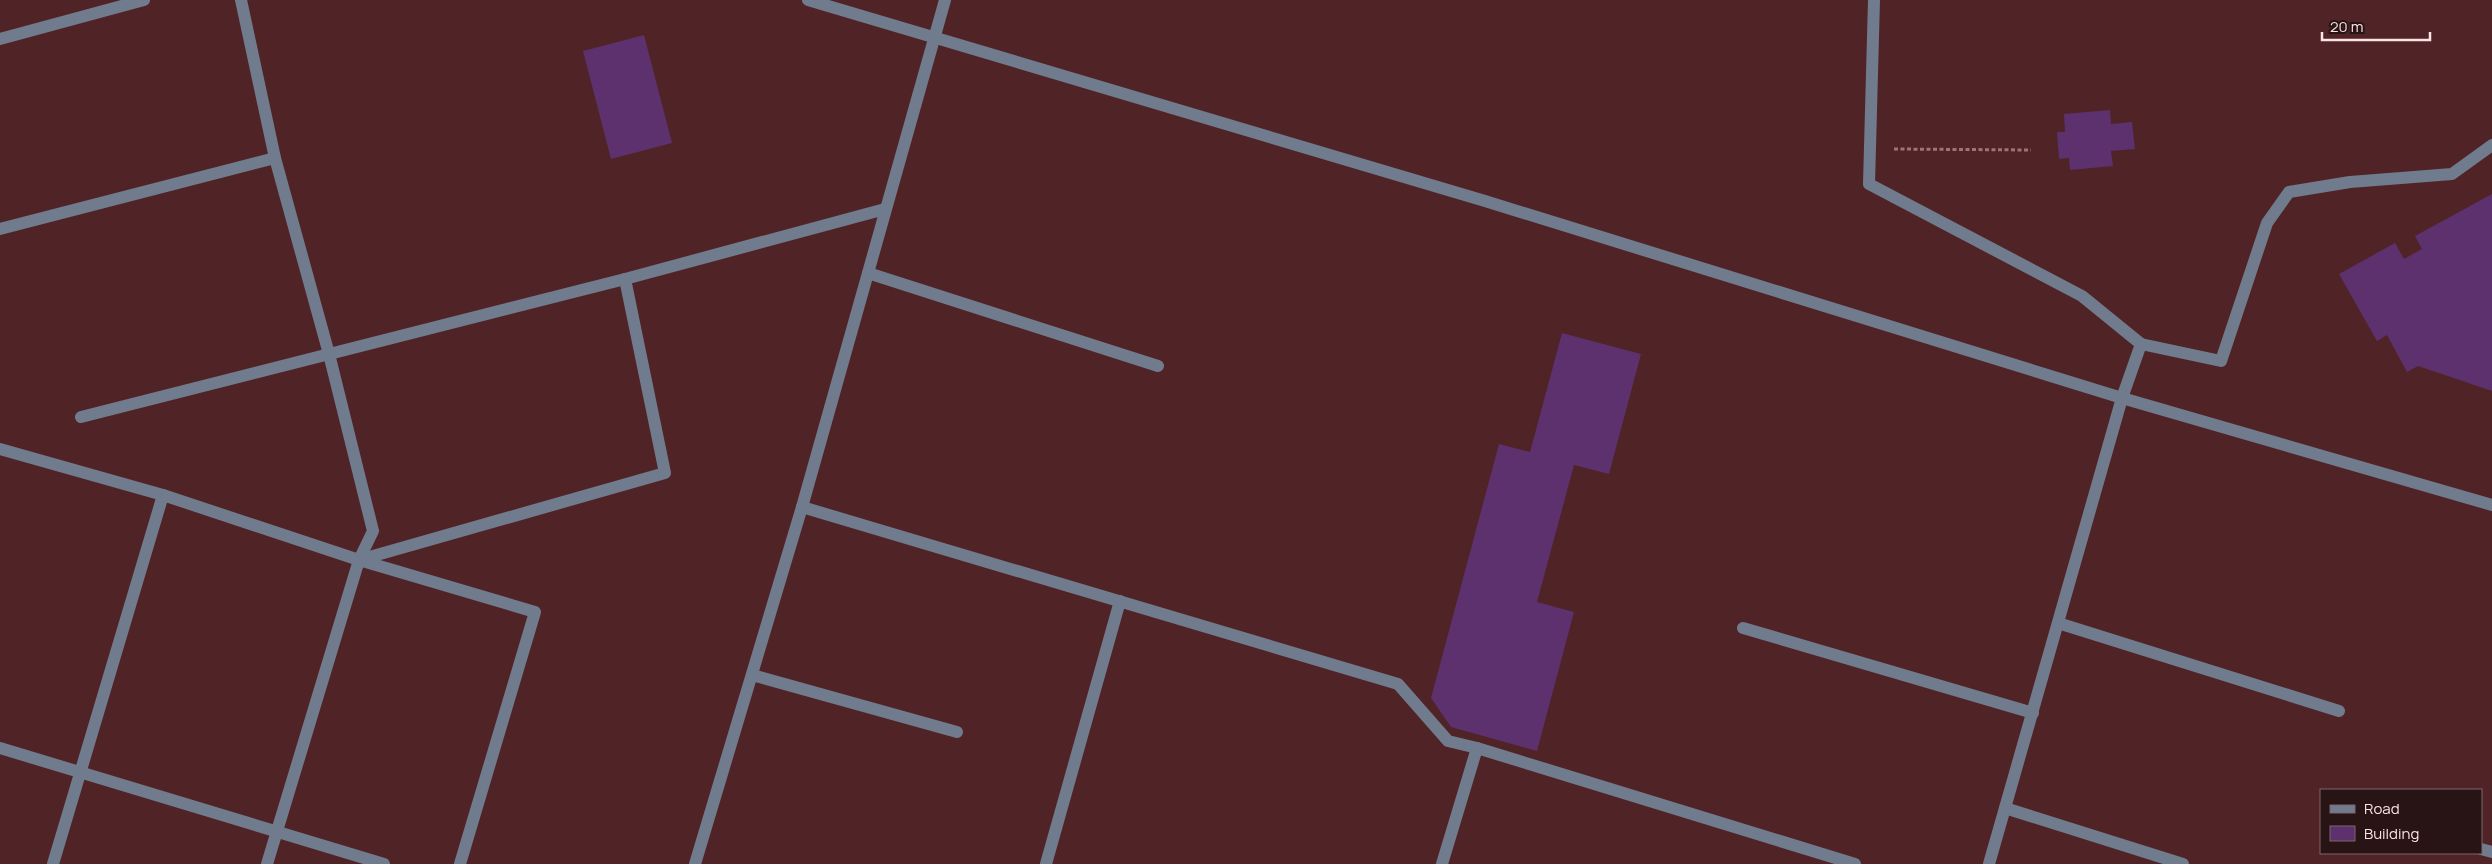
<svg xmlns="http://www.w3.org/2000/svg" width="2492" height="864" font-family="Manrope,sans-serif">
	<style>
		.building { fill: #5d316d }
		.lines { fill: none; stroke-linecap: round; stroke-linejoin: round }
		.path { stroke: #9a7678; stroke-width: 3; stroke-dasharray: 4 2.5; stroke-linecap: butt }
		.minor { stroke: #707c8d; stroke-width: 12 }
	</style>
	<rect width="100%" height="100%" fill="#502326"/>
	<g class="building">
		<path d="M644,35L672,143L611,159L583,51Z"/>
		<path d="M2110,110L2111,124L2132,122L2135,149L2111,151L2113,166L2070,170L2069,158L2059,159L2057,132H2065L2064,114Z"/>
		<path d="M2492,194V391L2418,366L2407,372L2387,335L2377,341L2339,274L2395,243L2404,259L2422,249L2415,236Z"/>
		<path d="M1562,333L1641,354L1609,474L1574,465L1537,602L1574,612L1537,751L1451,727L1431,698L1499,444L1530,452Z"/>
	</g>
	<g class="lines">
		<path class="path" d="M1894,149L2031,150"/>
		<g class="minor">
			<path d="M241,0L275,158L329,354L373,531L359,560L267,864"/>
			<path d="M808,0L1485,201L2122,398L2492,505"/>
			<path d="M1874,0L1869,184L2082,296L2141,344L2221,361L2267,223L2289,192L2350,182L2452,174L2492,145"/>
			<path d="M0,39L144,0"/>
			<path d="M0,229L275,158"/>
			<path d="M868,273L1158,366"/>
			<path d="M81,417L625,279L885,209"/>
			<path d="M0,449L163,495L359,560L535,612L460,864"/>
			<path d="M802,507L1398,684L1448,741L1477,748L1855,864"/>
			<path d="M359,560L665,473L625,279"/>
			<path d="M2058,623L2339,711"/>
			<path d="M1743,628L2033,713"/>
			<path d="M752,675L957,732"/>
			<path d="M0,748L384,864"/>
			<path d="M2005,808L2183,864"/>
			<path d="M2481,849L2492,852"/>
			<path d="M53,864L163,495"/>
			<path d="M695,864L802,507L945,0"/>
			<path d="M1046,864L1120,601"/>
			<path d="M1442,864L1477,748"/>
			<path d="M1989,864L2122,398L2141,344"/>
		</g>
	</g>
	<rect x="2320" y="789" width="162" height="65" fill="#281415" stroke="#7d6768"/>
	<rect x="2330" y="805" width="25" height="8" fill="#707c8d" stroke="#7d6768"/>
	<text x="2364" y="814" font-size="15" fill="#fce4e4">Road</text>
	<rect x="2330" y="826" width="25" height="15" fill="#5d316d" stroke="#7d6768"/>
	<text x="2364" y="839" font-size="15" fill="#fce4e4">Building</text>
	<path d="M2322 32v8h108v-8" fill="none" stroke="#fce4e4" stroke-width="2.5"/>
	<text x="2330" y="32" font-size="15" fill="#fce4e4" stroke="#281415" stroke-width="4" paint-order="stroke">20 m</text>
</svg>
